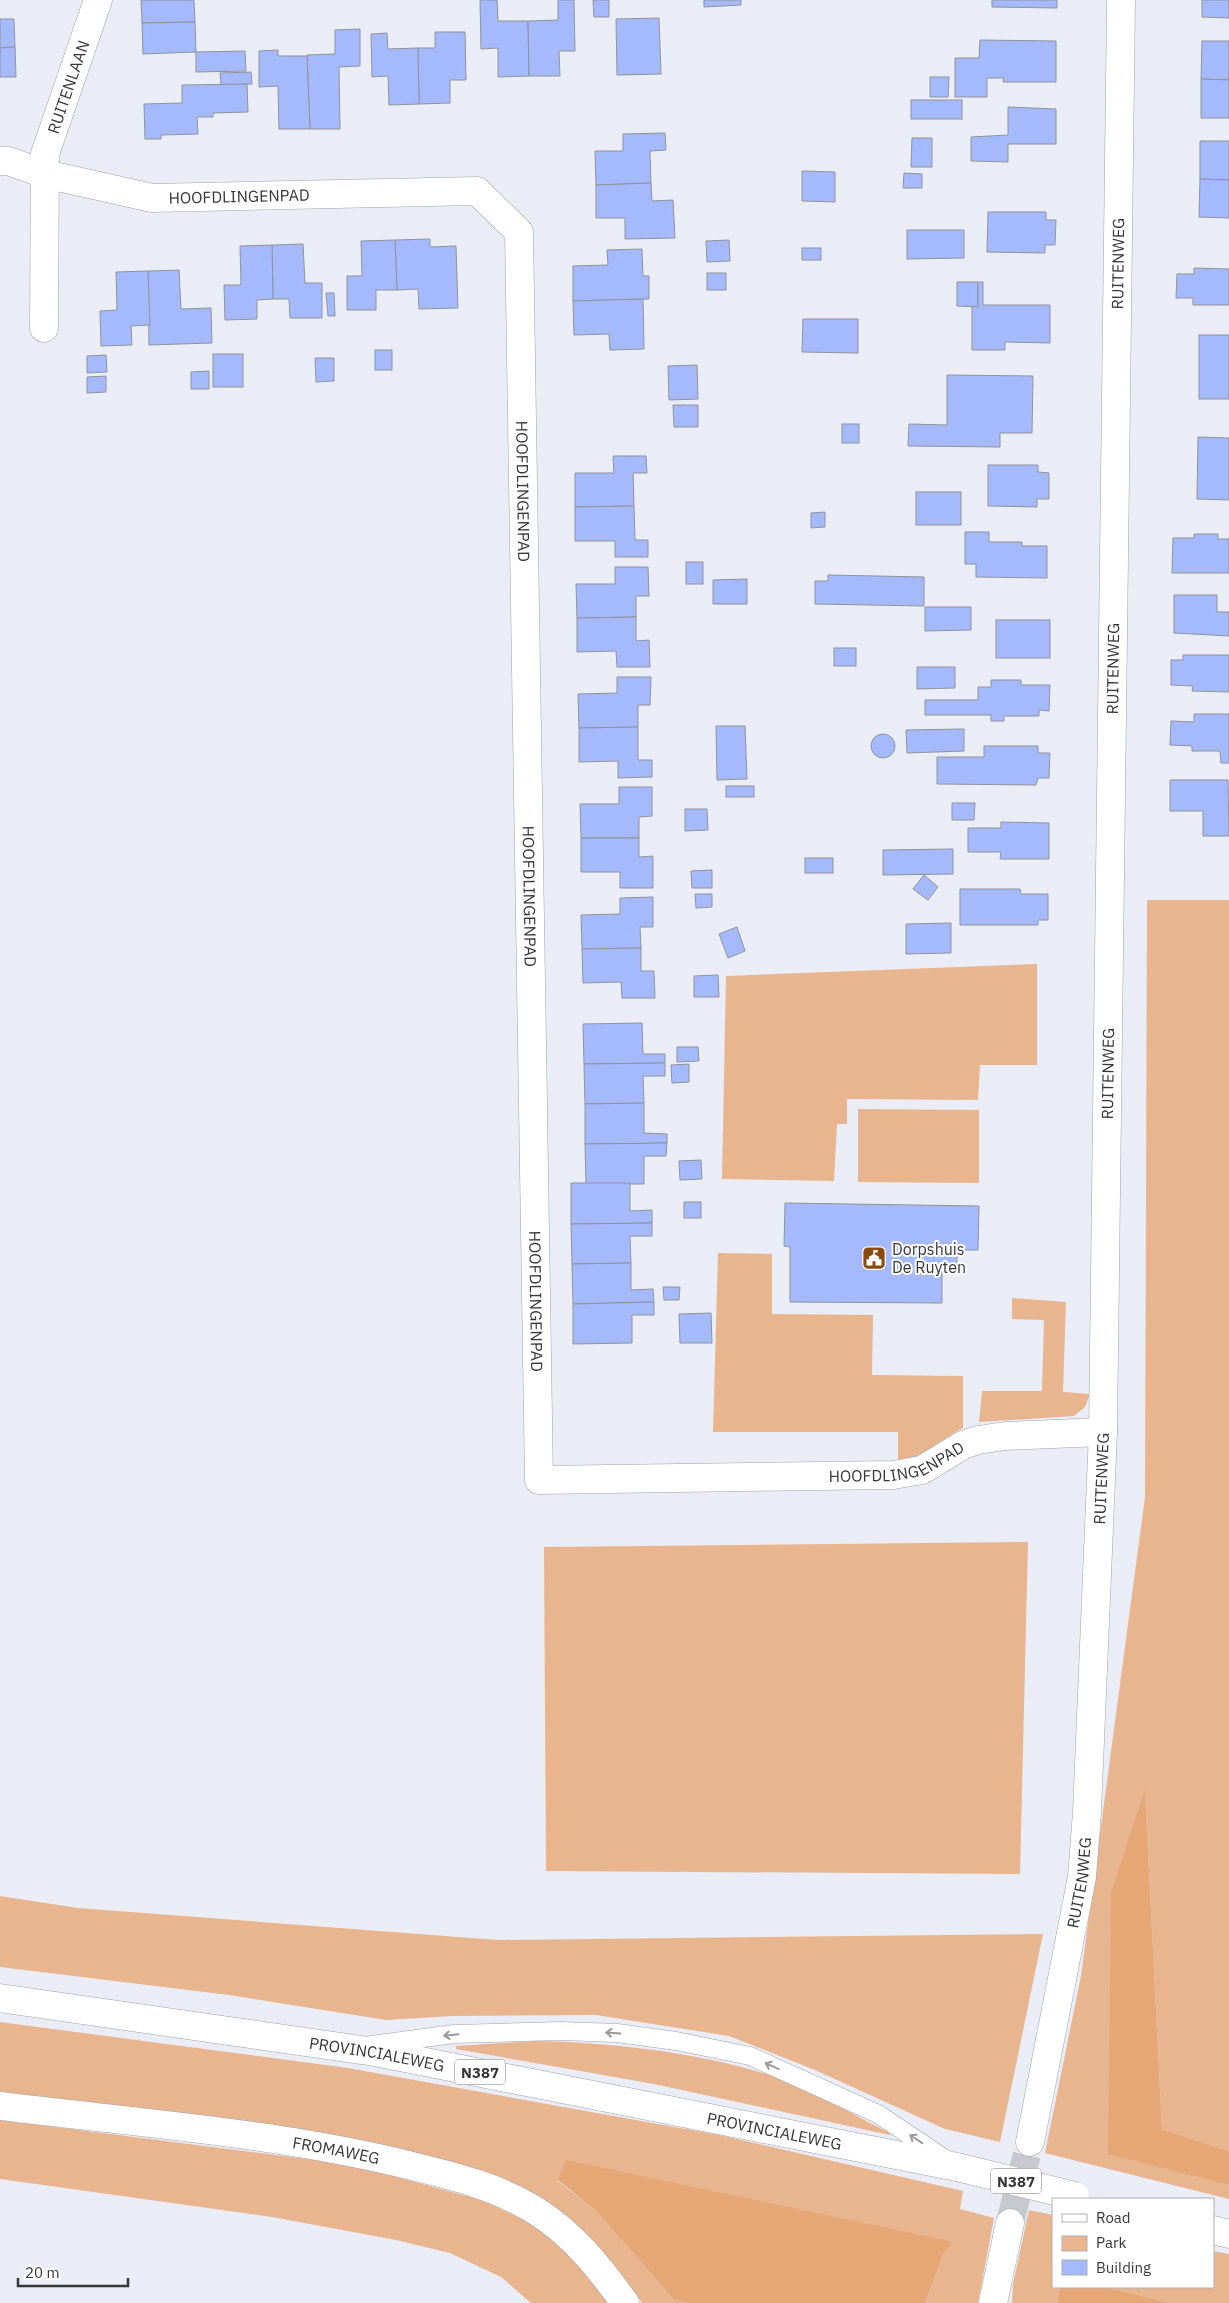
<svg xmlns="http://www.w3.org/2000/svg" width="1229" height="2303" font-family="'IBM Plex Sans',sans-serif">
	<style>
		.green { fill: #e8b58f }
		.forest { fill: #e6a777 }
		.building { fill: #a5bafd; stroke: #90939a }
		.lines { fill: none; stroke-linecap: round; stroke-linejoin: round }
		.minor-tunnel { stroke: #c6c9d0; stroke-width: 28; stroke-dasharray: 28 14; stroke-linecap: butt }
		.service-casing { stroke: #9fa2aa; stroke-width: 19 }
		.minor-casing { stroke: #9fa2aa; stroke-width: 29 }
		.trunk-casing { stroke: #9fa2aa; stroke-width: 29 }
		.service { stroke: #fff; stroke-width: 18 }
		.minor { stroke: #fff; stroke-width: 28 }
		.trunk { stroke: #fff; stroke-width: 28 }
		.trunk-bridge-casing { stroke: #9fa2aa; stroke-width: 29; stroke-linecap: butt }
		.trunk-bridge { stroke: #fff; stroke-width: 28 }
		.oneway { stroke: #9a9b9d }
		.labels { text-anchor: middle; dominant-baseline: central; stroke-width: 4; stroke-linejoin: round; paint-order: stroke }
		.shield { fill: #fff; stroke: #727376; stroke-width: 1 }
		.shield-label { font-size: 15px; font-weight: bold; fill: #36373b }
		.street-label { font-size: 16px; fill: #36373b; stroke: #fff }
		.poi-label { font-size: 16px; fill: #36373b; stroke: #fff; text-anchor: start }
	</style>
	<rect width="100%" height="100%" fill="#eaedf5"/>
	<g class="green">
		<path d="M1147,900H1229V2151L1162,2129L1145,1792L1108,2153L1229,2185V2199L1045,2153L1081,1976L1145,1497Z"/>
		<path d="M1037,964V1065H980L978,1100L847,1099V1124H837L834,1181L722,1179L726,976Z"/>
		<path d="M858,1109L979,1110V1183L858,1182Z"/>
		<path d="M718,1253L772,1254V1314L873,1315L872,1375L963,1376V1428C940,1439 924,1458 898,1462V1432H713Z"/>
		<path d="M1012,1298L1066,1302L1063,1392L1090,1394L1085,1407L1074,1416L979,1422L982,1391H1042L1044,1320L1012,1319Z"/>
		<path d="M1028,1542L1020,1874L546,1871L544,1547Z"/>
		<path d="M0,1896L78,1908L498,1940L1043,1934L1000,2142L945,2129L815,2070L729,2036L596,2015L453,2016L386,2020L229,1995L0,1967Z"/>
		<path d="M0,2022L348,2068L719,2135L963,2191L960,2209L994,2218L978,2303H925L944,2253L954,2242L558,2181L597,2212L674,2300L688,2303H642C613,2264 585,2226 544,2199C507,2175 462,2164 420,2154C286,2120 138,2109 0,2093Z"/>
		<path d="M534,2041C606,2042 694,2052 763,2073C807,2086 849,2113 890,2133V2135L654,2084L456,2049V2046Z"/>
		<path d="M0,2120L314,2160L367,2169L485,2201L528,2222L548,2236L569,2254L608,2303H531L501,2277L450,2253L396,2240L272,2217L0,2179Z"/>
		<path d="M1029,2210L1053,2215V2287H1060L1057,2303H1012L1013,2284Z"/>
		<path d="M1213,2251L1229,2254V2303H1171L1106,2287H1213Z"/>
	</g>
	<g class="forest">
		<path d="M1145,1790L1162,2129L1229,2151V2185L1108,2154L1111,1893Z"/>
		<path d="M566,2160L954,2242L944,2253L925,2303H688L674,2300L597,2212L558,2180Z"/>
		<path d="M1060,2287H1106L1171,2303H1057Z"/>
	</g>
	<g class="building">
		<path d="M141,0H194L195,22L142,23Z"/>
		<path d="M480,0H497L498,21H528L529,76L498,77V48L481,49Z"/>
		<path d="M558,0H574L575,51H559L560,76H529L528,21L558,20Z"/>
		<path d="M593,0H609V17H594Z"/>
		<path d="M704,0H741V5L704,7Z"/>
		<path d="M992,0H1057V8L992,7Z"/>
		<path d="M1202,0H1229V18L1202,17Z"/>
		<path d="M659,18L661,74L617,75L616,19Z"/>
		<path d="M0,19H14L15,47L0,48Z"/>
		<path d="M195,22L196,52L143,54L142,23Z"/>
		<path d="M360,29V66L339,67L340,129H310L307,55L335,54V30Z"/>
		<path d="M435,32H465L466,80H450V103L419,104L418,48H435Z"/>
		<path d="M387,33L388,49L418,48L419,104L389,105L388,76L372,77L371,34Z"/>
		<path d="M980,40L1056,41V82H1003L1004,78H987V97H955V58H979Z"/>
		<path d="M1202,41H1229V80L1201,79Z"/>
		<path d="M15,47L16,77H0V48Z"/>
		<path d="M278,50V56H307L310,129H279L278,86L259,87V51Z"/>
		<path d="M245,51L246,71L196,72V52Z"/>
		<path d="M251,72L252,84L221,85L220,73Z"/>
		<path d="M930,77H949L948,97H930Z"/>
		<path d="M1201,79L1229,80V118H1201Z"/>
		<path d="M247,84L248,112L213,113V117H197L198,134L161,135V139H145L144,104L182,103V85Z"/>
		<rect x="911" y="100" width="51" height="19"/>
		<path d="M1008,107L1056,109V144H1008V162L971,161V137L1008,135Z"/>
		<path d="M665,133L666,150L650,151L651,183L596,185L595,151H623V134Z"/>
		<path d="M912,138H932V167H911Z"/>
		<path d="M1200,141H1229V180L1200,179Z"/>
		<path d="M802,171L835,172V202L802,201Z"/>
		<path d="M904,173L922,174V188H903Z"/>
		<path d="M1200,179L1229,180V218L1199,217Z"/>
		<path d="M651,183L652,201L673,200L675,238L625,239V218H596V185Z"/>
		<path d="M988,212H1046V220H1056L1055,245H1045V253L987,252Z"/>
		<path d="M907,230H964V258L907,259Z"/>
		<path d="M430,239V247L456,246L458,308L419,309L418,289L397,290L395,240Z"/>
		<path d="M395,240L397,290H376V310H347V276H362L361,241Z"/>
		<path d="M729,240L730,261L707,262L706,241Z"/>
		<path d="M303,244L305,283H322V318H290L289,299H273L272,245Z"/>
		<path d="M272,245L273,299L257,300V319L225,320L224,285H241L240,246Z"/>
		<rect x="802" y="248" width="19" height="12"/>
		<path d="M642,249L643,276H649V299L573,301V266L608,265L607,250Z"/>
		<path d="M1194,268L1229,269V305H1193V298H1176L1177,274H1194Z"/>
		<path d="M179,270L181,309L211,308L212,343L149,345L148,271Z"/>
		<path d="M148,271L150,325L131,326L132,345L101,346L100,311L117,310L116,272Z"/>
		<rect x="707" y="273" width="19" height="17"/>
		<path d="M957,282H978V307L957,306Z"/>
		<path d="M978,282H983V305H1050V343L1005,342V350H972V306L978,307Z"/>
		<path d="M326,293H334L335,316H328Z"/>
		<path d="M643,299L644,349L610,350L609,334L574,335L573,301Z"/>
		<path d="M803,319H858V353L802,352Z"/>
		<rect x="1199" y="335" width="30" height="64"/>
		<rect x="375" y="350" width="17" height="20"/>
		<rect x="213" y="354" width="30" height="33"/>
		<path d="M106,355L107,372L87,373V356Z"/>
		<path d="M315,358H334V381L316,382Z"/>
		<path d="M697,365L698,399L669,400L668,366Z"/>
		<path d="M209,371V389H191V372Z"/>
		<path d="M947,375L1033,376L1032,433H1000V447L908,446L909,424L947,425Z"/>
		<path d="M106,376V392L87,393V377Z"/>
		<path d="M673,405H698V427H674Z"/>
		<rect x="842" y="424" width="17" height="19"/>
		<path d="M1198,437L1229,438V500L1197,499Z"/>
		<path d="M613,456H646L647,473H633L634,506L575,507V473H614Z"/>
		<path d="M988,465H1038V472L1049,473V499H1037V507L988,506Z"/>
		<rect x="916" y="492" width="45" height="33"/>
		<path d="M634,506L635,540H648V557H615V541H575V507Z"/>
		<path d="M825,512V527L811,528V513Z"/>
		<path d="M965,532H989V542H1022V546H1047V578L976,577V564H965Z"/>
		<path d="M1194,534H1218V539H1229V573H1172L1173,538H1194Z"/>
		<rect x="686" y="562" width="17" height="22"/>
		<path d="M615,567H648L649,596H636V617L577,618L576,584H615Z"/>
		<path d="M828,575L924,577V606L815,604V581H828Z"/>
		<path d="M747,579V604H713V580Z"/>
		<path d="M1174,595H1217V612H1229V636L1174,633Z"/>
		<path d="M925,607H971V630L925,631Z"/>
		<path d="M636,617V641L649,640L650,667H617L616,651L577,652V618Z"/>
		<rect x="996" y="620" width="54" height="38"/>
		<rect x="834" y="648" width="22" height="18"/>
		<path d="M1183,655H1229V692L1192,691L1193,686L1171,685V660H1183Z"/>
		<path d="M917,667H955V688L917,689Z"/>
		<path d="M617,677H651L650,705H638V727L579,728L578,694L617,693Z"/>
		<path d="M991,680H1021V685H1050L1049,711L1039,710V716H1004V721H991V715H925V700H978V687H991Z"/>
		<path d="M1194,714H1229V763H1221L1220,751H1192V746L1170,745L1171,721L1194,722Z"/>
		<path d="M716,726H745L747,779L717,780Z"/>
		<path d="M638,727V760H652V777L618,778V761L579,762V728Z"/>
		<path d="M964,729V751L907,753L906,730Z"/>
		<circle cx="883" cy="746" r="12"/>
		<path d="M984,746H1038V753H1050L1049,778H1038L1036,785L937,784V757H984Z"/>
		<path d="M1170,780H1228L1229,836H1203V811H1170Z"/>
		<rect x="726" y="786" width="28" height="11"/>
		<path d="M619,787H652V816L639,817V838H581L580,804H619Z"/>
		<path d="M952,803H975L974,820H952Z"/>
		<path d="M685,809H707L708,830L685,831Z"/>
		<path d="M1001,822L1049,823V859H1000L1001,852H968V828H1001Z"/>
		<path d="M581,838H639V857L653,856V888H620V872H581Z"/>
		<path d="M953,849V874L883,875V850Z"/>
		<rect x="805" y="858" width="28" height="15"/>
		<path d="M712,870V888H692L691,871Z"/>
		<path d="M924,875L938,887L928,900L913,889Z"/>
		<path d="M960,889H1020L1021,894H1048V920H1038V925H960Z"/>
		<path d="M695,894H712V907L696,908Z"/>
		<path d="M653,897V927H640L641,948L582,949L581,915L620,914V898Z"/>
		<path d="M951,923V953L906,954V924Z"/>
		<path d="M737,927L745,951L728,958L719,934Z"/>
		<path d="M641,948V971H654L655,998H622L621,982L583,983L582,949Z"/>
		<path d="M718,975L719,997H694V976Z"/>
		<path d="M642,1023L643,1054H665V1063L584,1064L583,1024Z"/>
		<path d="M677,1047H698L699,1061L677,1062Z"/>
		<path d="M665,1063V1076H643L644,1103L585,1104L584,1064Z"/>
		<path d="M689,1064V1082L672,1083L671,1065Z"/>
		<path d="M644,1103V1133L667,1134V1143L585,1144V1104Z"/>
		<path d="M667,1143L666,1156H644V1184H586L585,1144Z"/>
		<path d="M701,1160L702,1179L680,1180L679,1161Z"/>
		<path d="M571,1183H630V1211L652,1210V1223L571,1224Z"/>
		<rect x="684" y="1202" width="17" height="16"/>
		<path d="M785,1203L979,1206L978,1250H957V1266H942V1303L790,1302V1247L784,1246Z"/>
		<path d="M652,1223V1236H630L631,1263L572,1264L571,1224Z"/>
		<path d="M631,1263V1290L653,1289L654,1302L573,1304L572,1264Z"/>
		<path d="M663,1287H680L679,1300H664Z"/>
		<path d="M654,1302V1315H632V1343L573,1344V1304Z"/>
		<path d="M711,1313L712,1343H680L679,1314Z"/>
	</g>
	<g class="lines">
		<path class="minor-tunnel" d="M1010,2223L1030,2142"/>
		<g class="service-casing">
			<path id="service" d="M371,2045L454,2034L560,2031L617,2033L676,2041L750,2056L878,2114L948,2161"/>
		</g>
		<g class="minor-casing">
			<g id="minor">
				<path id="s1" d="M0,161H8L45,174L152,198L477,191L519,232L539,1480L893,1475L922,1470L963,1445L978,1440L1005,1436L1103,1432"/>
				<path id="s2" d="M44,328L45,154L98,0"/>
				<path id="s3" d="M0,2106C138,2123 281,2133 416,2167C457,2177 500,2188 536,2211C574,2235 599,2267 625,2303"/>
				<path id="s4" d="M1030,2142L1082,1877L1087,1812L1103,1432L1121,0"/>
				<path d="M993,2303L1010,2223"/>
			</g>
		</g>
		<g class="trunk-casing">
			<g id="trunk">
				<path id="s5" d="M0,1998L375,2052L957,2167"/>
				<path d="M1213,2230L1229,2234"/>
			</g>
		</g>
		<use href="#service" class="service"/>
		<use href="#minor" class="minor"/>
		<use href="#trunk" class="trunk"/>
		<g class="trunk-bridge-casing">
			<path id="trunk-bridge" d="M957,2167L1075,2196"/>
		</g>
		<use href="#trunk-bridge" class="trunk-bridge"/>
	</g>
	<defs><path id="oneway-shaft" d="M-6 0H5M1.5-3L5.5 0L1.5 3" fill="none" stroke-width="1.6" stroke-linecap="round" stroke-linejoin="round" transform="scale(1.25)"/></defs>
	<g class="oneway">
		<use href="#oneway-shaft" transform="translate(613 2033) rotate(-176)"/>
		<use href="#oneway-shaft" transform="translate(451 2035) rotate(174)"/>
		<use href="#oneway-shaft" transform="translate(772 2066) rotate(-156)"/>
		<use href="#oneway-shaft" transform="translate(916 2139) rotate(-146)"/>
	</g>
	<defs>
		<g id="civic-square" transform="scale(1.25)"><rect x="-9" y="-9" width="18" height="18" rx="4" fill="#894b0d" stroke="#fff"/><path d="M-.6-6.5H3V-4.5H.6V-3L4-1V1h2V6H-6V1h2V-1L-.6-3ZM-1.2 2.5V6h2.4V2.5Z" fill="#fff"/></g>
	</defs>
	<g fill-rule="evenodd">
		<use href="#civic-square" x="874" y="1258"/>
	</g>
	<g class="labels">
		<g class="shield">
			<rect x="455" y="2059.5" width="50" height="25" rx="4"/>
			<rect x="991" y="2168.5" width="50" height="25" rx="4"/>
		</g>
		<g class="shield-label">
			<text x="480" y="2072">N387</text>
			<text x="1016" y="2181">N387</text>
		</g>
		<g class="street-label">
			<text stroke="none"><textPath href="#s2" startOffset="245">RUITENLAAN</textPath></text>
			<text stroke="none"><textPath href="#s1" startOffset="244">HOOFDLINGENPAD</textPath></text>
			<text stroke="none"><textPath href="#s4" startOffset="1884">RUITENWEG</textPath></text>
			<text stroke="none"><textPath href="#s1" startOffset="800">HOOFDLINGENPAD</textPath></text>
			<text stroke="none"><textPath href="#s4" startOffset="1479">RUITENWEG</textPath></text>
			<text stroke="none"><textPath href="#s1" startOffset="1205">HOOFDLINGENPAD</textPath></text>
			<text stroke="none"><textPath href="#s4" startOffset="1074">RUITENWEG</textPath></text>
			<text stroke="none"><textPath href="#s1" startOffset="1610">HOOFDLINGENPAD</textPath></text>
			<text stroke="none"><textPath href="#s1" startOffset="2149">HOOFDLINGENPAD</textPath></text>
			<text stroke="none"><textPath href="#s4" startOffset="669">RUITENWEG</textPath></text>
			<text stroke="none"><textPath href="#s4" startOffset="264">RUITENWEG</textPath></text>
			<text stroke="none"><textPath href="#s5" startOffset="381">PROVINCIALEWEG</textPath></text>
			<text stroke="none"><textPath href="#s5" startOffset="786">PROVINCIALEWEG</textPath></text>
			<text stroke="none"><textPath href="#s3" startOffset="339">FROMAWEG</textPath></text>
		</g>
		<g class="poi-label">
			<text x="892" y="1249">Dorpshuis<tspan x="892" dy="18">De Ruyten</tspan></text>
		</g>
	</g>
	<rect x="1052" y="2198" width="162" height="90" fill="#ffffff" stroke="#afafb1"/>
	<rect x="1062" y="2214" width="25" height="8" fill="#ffffff" stroke="#afafb1"/>
	<text x="1096" y="2223" font-size="15" fill="#36373b">Road</text>
	<rect x="1062" y="2236" width="25" height="15" fill="#e8b58f" stroke="#afafb1"/>
	<text x="1096" y="2248" font-size="15" fill="#36373b">Park</text>
	<rect x="1062" y="2260" width="25" height="15" fill="#a5bafd" stroke="#afafb1"/>
	<text x="1096" y="2273" font-size="15" fill="#36373b">Building</text>
	<path d="M18 2278v8h110v-8" fill="none" stroke="#36373b" stroke-width="2.5"/>
	<text x="25" y="2278" font-size="15" fill="#36373b" stroke="#ffffff" stroke-width="4" paint-order="stroke">20 m</text>
</svg>
